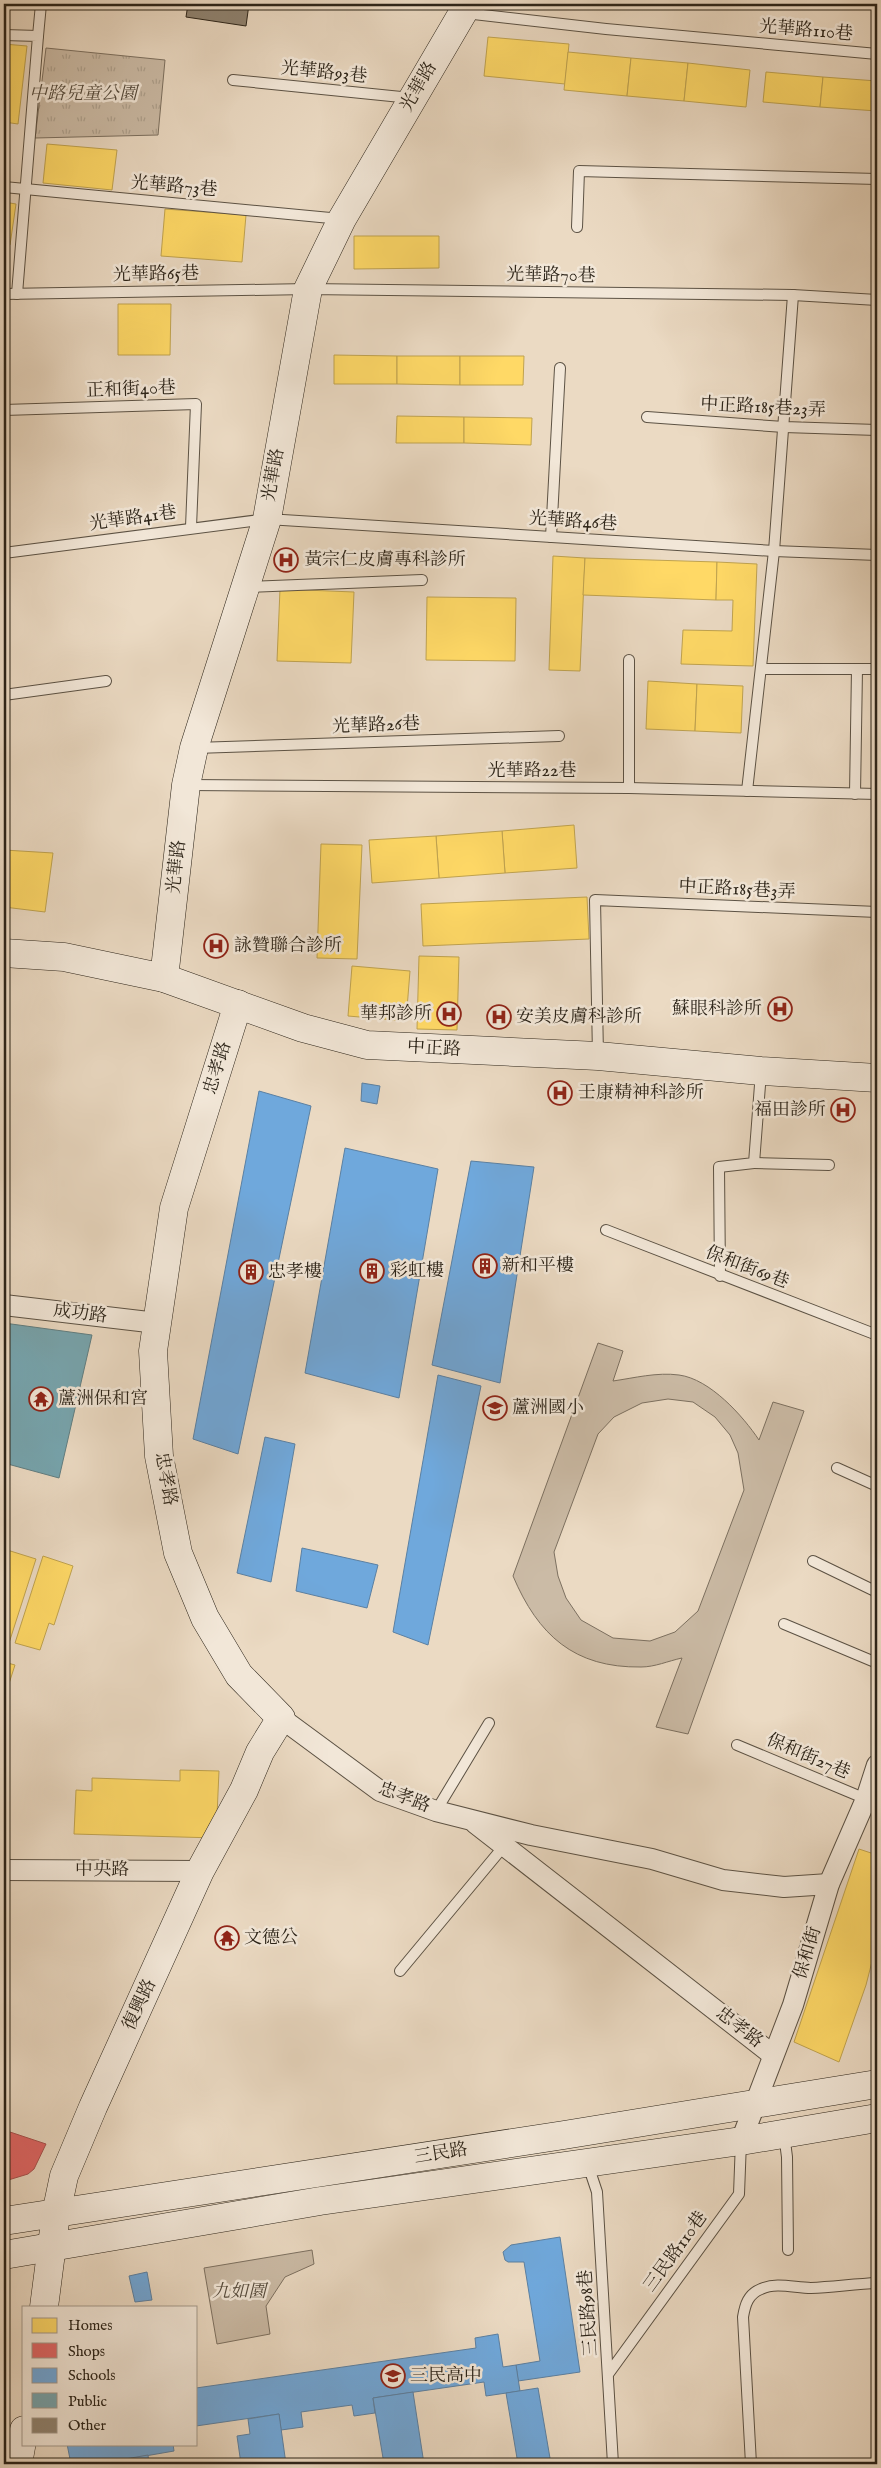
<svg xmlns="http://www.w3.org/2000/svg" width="881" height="2468" font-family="'IM FELL English','Noto Serif TC',serif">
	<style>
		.green { fill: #cbbba6; stroke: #7c7060; fill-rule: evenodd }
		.park { fill: url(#park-tufts); stroke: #7c7060 }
		.homes { fill: #ffd966; stroke: #c0a34f }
		.shops { fill: #e06666; stroke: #aa524f }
		.schools { fill: #6fa8dc; stroke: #5b80a2 }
		.public { fill: #76a5af; stroke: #607e82 }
		.building { fill: #8f8371; stroke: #2c2419 }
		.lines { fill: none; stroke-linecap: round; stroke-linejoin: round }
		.lane-casing { stroke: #5c5244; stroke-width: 12 }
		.street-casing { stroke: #5c5244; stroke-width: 22 }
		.secondary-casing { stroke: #2c2419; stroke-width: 29 }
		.lane { stroke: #f2e7d8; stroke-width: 10 }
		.street { stroke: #f2e7d8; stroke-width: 20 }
		.secondary { stroke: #f2e7d8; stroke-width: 28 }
		.labels { text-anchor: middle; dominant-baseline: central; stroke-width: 5; stroke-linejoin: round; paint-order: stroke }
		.street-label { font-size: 18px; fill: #2c2419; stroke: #f2e7d8 }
		.park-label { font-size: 18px; font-style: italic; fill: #544a3c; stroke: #f2e7d8 }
		.poi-label { font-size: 18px; fill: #2c2419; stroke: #f2e7d8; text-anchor: start }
	</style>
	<defs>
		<pattern id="park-tufts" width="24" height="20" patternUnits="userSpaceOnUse" patternTransform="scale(1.25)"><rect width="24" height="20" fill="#cbbba6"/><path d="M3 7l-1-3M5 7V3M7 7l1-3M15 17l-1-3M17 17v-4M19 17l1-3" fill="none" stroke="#aea18e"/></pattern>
	</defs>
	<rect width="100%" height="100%" fill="#ebdac3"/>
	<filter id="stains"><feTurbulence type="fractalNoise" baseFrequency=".004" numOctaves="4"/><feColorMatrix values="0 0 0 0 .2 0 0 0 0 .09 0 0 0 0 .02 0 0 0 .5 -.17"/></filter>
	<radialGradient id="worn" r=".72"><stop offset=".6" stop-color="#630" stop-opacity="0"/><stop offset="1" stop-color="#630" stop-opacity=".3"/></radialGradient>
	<g class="green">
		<path d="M598,1343L623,1351L613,1381C634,1378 657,1372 679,1375C710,1379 743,1416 759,1440L773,1402L804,1411L688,1734L656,1727L682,1658C668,1661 655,1667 641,1667C574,1668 538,1635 513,1576ZM668,1399L693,1402L715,1417L730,1435L738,1453L744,1490L698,1611L675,1632L650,1641L613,1638L581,1620L566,1598L558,1576L554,1552L598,1434L614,1417L642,1403Z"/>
		<path d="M312,2250L314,2264L285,2277L266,2306L270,2334L217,2344L204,2268Z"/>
	</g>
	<path class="park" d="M46,48L165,60L158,135L35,138Z"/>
	<g class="homes">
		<path d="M488,37L569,44L565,84L484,76Z"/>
		<path d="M4,44L27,46L18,124L4,122Z"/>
		<path d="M568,52L631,58L627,96L564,90Z"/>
		<path d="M631,58L688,63L684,101L627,96Z"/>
		<path d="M688,63L750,70L746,107L684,101Z"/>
		<path d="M766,72L823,77L820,107L763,102Z"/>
		<path d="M823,77L877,81V111L820,107Z"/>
		<path d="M47,144L117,150L112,190L43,183Z"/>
		<path d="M4,202L16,204L10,245L4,244Z"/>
		<path d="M165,209L246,215L242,262L161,256Z"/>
		<path d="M354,236H439V268L354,269Z"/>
		<path d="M118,304H171L170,355H118Z"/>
		<path d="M334,355L397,356V384H334Z"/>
		<path d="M397,356H460V385L397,384Z"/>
		<path d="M460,356H524L523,385H460Z"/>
		<path d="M397,416L464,417V443H396Z"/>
		<path d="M464,417L532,418L531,445L464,443Z"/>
		<path d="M553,556L585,558L580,671L549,670Z"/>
		<path d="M585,558L717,562L716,600L583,595Z"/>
		<path d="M717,562L757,564L753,666L681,664L683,630L732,631L733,600H716Z"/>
		<path d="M280,589L354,592L351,663L277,661Z"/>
		<path d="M427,597L516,598L515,661L426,660Z"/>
		<path d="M648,681L697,684L695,731L646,729Z"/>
		<path d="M697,684L743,686L741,733L695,731Z"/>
		<path d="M574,825L577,868L505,873L502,831Z"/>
		<path d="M502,831L505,873L439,878L436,836Z"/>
		<path d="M436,836L439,878L372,883L369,840Z"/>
		<path d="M321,844L362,845L357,959L317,958Z"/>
		<path d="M4,850L53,853L45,912L4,907Z"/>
		<path d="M587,897L589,939L423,946L421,904Z"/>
		<path d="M419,956L459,957L457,1030L417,1029Z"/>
		<path d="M352,966L410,971L406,1021L348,1016Z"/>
		<path d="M4,1549L36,1559L9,1643L4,1641Z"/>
		<path d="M43,1556L73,1566L54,1625L49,1623L40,1650L15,1643Z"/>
		<path d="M4,1662L15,1665L4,1699Z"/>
		<path d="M180,1770L219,1771L216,1838L74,1834L76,1790L92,1791V1778L180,1781Z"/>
		<path d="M859,1849L877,1855V1942L866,1985L839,2062L794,2042Z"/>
	</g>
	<path class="shops" d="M4,2130L46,2144L34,2169L28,2174L5,2181Z"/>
	<g class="schools">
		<path d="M362,1083L380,1086L377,1104L361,1101Z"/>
		<path d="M259,1091L311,1106L238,1454L193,1439Z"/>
		<path d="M345,1148L438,1169L399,1398L305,1373Z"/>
		<path d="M471,1161L534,1167L500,1383L432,1365Z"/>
		<path d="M438,1375L481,1386L428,1645L393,1632Z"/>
		<path d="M265,1437L295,1444L271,1582L237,1573Z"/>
		<path d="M302,1548L378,1565L367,1608L296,1591Z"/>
		<path d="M560,2237L580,2372L518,2381L516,2365L540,2361L524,2262H508L505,2260L503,2252L511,2245Z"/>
		<path d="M147,2272L152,2300L135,2302L129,2276Z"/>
		<path d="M498,2334L503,2367L516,2365L520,2391L486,2396L484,2382L373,2398L375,2413L354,2416L352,2405L301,2412L303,2427L281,2430L279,2414L196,2426V2388L476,2348L475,2338Z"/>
		<path d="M538,2388L551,2464H518L506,2393Z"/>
		<path d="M413,2392L424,2464H384L373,2398Z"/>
		<path d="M279,2414L286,2464H241L237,2436L250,2434L248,2419Z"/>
		<path d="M67,2444H173L174,2451L99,2464H71Z"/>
		<path d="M148,2455L149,2464H114V2461Z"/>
	</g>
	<path class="public" d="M4,1323L92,1335L59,1478L4,1463Z"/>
	<path class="building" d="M188,4H249L246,26L186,17Z"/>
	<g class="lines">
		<g class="lane-casing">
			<g id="lane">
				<path d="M465,13L606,29L877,54"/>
				<path d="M4,35L38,36L17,294"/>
				<path d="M38,36L41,4"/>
				<path d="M233,80L411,98"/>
				<path d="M4,187L341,219"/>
				<path d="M577,227L579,171L877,179"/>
				<path d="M4,294L308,289L793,295L877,300"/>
				<path d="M4,410L196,404L191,527"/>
				<path d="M647,417L784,427L877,430"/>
				<path d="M551,537L560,368"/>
				<path d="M4,553L267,519L774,551L877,555"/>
				<path d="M248,587L422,580"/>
				<path d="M761,669H877"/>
				<path d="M4,695L106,681"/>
				<path d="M195,748L559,736"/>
				<path d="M188,785L629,788L877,794"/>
				<path d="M629,788V660"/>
				<path d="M747,791L774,551L793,295"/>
				<path d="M855,794L857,669"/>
				<path d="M598,1055L595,900L877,912"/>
				<path d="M754,1163L829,1165"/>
				<path d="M606,1230L877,1335"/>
				<path d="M720,1276L719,1167L754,1163L761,1072"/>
				<path d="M837,1468L877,1486"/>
				<path d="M813,1561L877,1592"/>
				<path d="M784,1624L877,1663"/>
				<path d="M737,1745L866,1799"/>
				<path d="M436,1811L489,1723"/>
				<path d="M400,1971L504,1846"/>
				<path d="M784,2134L787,2157L788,2250"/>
				<path d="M588,2165L597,2192L613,2464"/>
				<path d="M609,2373L739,2194L741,2141"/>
				<path d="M751,2464L743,2317C745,2305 748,2294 761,2289C776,2282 795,2288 811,2288C833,2287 855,2284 877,2283"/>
			</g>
		</g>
		<g class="street-casing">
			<g id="street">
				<path d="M4,1305L157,1323"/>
				<path d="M281,1718L380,1791L436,1811L531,1835L652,1859L723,1880L784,1887L829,1884"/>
				<path d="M475,1823L773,2055"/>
				<path d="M4,1870L200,1871"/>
				<path d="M741,2141L793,2005L829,1884L866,1799L877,1765"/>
			</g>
		</g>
		<g class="secondary-casing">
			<g id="secondary">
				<path d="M4,953L64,957L164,978L303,1028L367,1045L598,1056L761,1071L877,1078"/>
				<path d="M164,978L186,785L194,748L267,519L308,289L342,219L468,4"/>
				<path d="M4,2221L564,2135L877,2084"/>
				<path d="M4,2255L320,2201L741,2141L877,2118"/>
				<path d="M44,2307L56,2214L64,2176L93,2107L200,1871L244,1790L260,1752L281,1718L239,1675L205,1618L178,1553L159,1456L153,1351L174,1208L238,1004"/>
				<path d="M18,2464L24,2430"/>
			</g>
		</g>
		<use href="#lane" class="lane"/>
		<use href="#street" class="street"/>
		<use href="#secondary" class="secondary"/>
	</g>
	<defs>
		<g id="hospital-ring" transform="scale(1.25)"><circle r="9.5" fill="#f2e7d8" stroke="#8f2418" stroke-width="1.5"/><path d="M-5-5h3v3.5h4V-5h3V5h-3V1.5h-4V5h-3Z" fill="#8f2418"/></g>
		<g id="building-ring" transform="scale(1.25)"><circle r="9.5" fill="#f2e7d8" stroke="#8f2418" stroke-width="1.5"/><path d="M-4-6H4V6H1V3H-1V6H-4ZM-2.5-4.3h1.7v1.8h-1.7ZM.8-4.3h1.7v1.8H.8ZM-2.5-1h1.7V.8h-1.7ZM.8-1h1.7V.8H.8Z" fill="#8f2418"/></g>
		<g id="temple-ring" transform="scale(1.25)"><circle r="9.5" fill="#f2e7d8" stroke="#8f2418" stroke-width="1.5"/><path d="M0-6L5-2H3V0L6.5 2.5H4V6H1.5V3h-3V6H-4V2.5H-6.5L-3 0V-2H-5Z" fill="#8f2418"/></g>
		<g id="school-ring" transform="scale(1.25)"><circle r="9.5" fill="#f2e7d8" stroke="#8f2418" stroke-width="1.5"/><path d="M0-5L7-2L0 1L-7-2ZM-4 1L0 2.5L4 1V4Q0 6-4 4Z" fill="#8f2418"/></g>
	</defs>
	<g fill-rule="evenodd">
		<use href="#hospital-ring" x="286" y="560"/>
		<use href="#hospital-ring" x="216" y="946"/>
		<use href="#hospital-ring" x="780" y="1009"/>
		<use href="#hospital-ring" x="449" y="1014"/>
		<use href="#hospital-ring" x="499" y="1017"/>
		<use href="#hospital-ring" x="560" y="1093"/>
		<use href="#hospital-ring" x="843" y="1110"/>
		<use href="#building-ring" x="485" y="1266"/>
		<use href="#building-ring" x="372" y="1271"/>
		<use href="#building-ring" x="251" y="1272"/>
		<use href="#temple-ring" x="41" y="1399"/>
		<use href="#school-ring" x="495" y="1408"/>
		<use href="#temple-ring" x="227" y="1938"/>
		<use href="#school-ring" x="393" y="2376"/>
	</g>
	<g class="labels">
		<g class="street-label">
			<text transform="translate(806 31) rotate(5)">光華路110巷</text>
			<text transform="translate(324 73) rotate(6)">光華路93巷</text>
			<text transform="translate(419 87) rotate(-60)">光華路</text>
			<text transform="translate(174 187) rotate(5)">光華路73巷</text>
			<text transform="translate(156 275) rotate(-1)">光華路65巷</text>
			<text transform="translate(551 276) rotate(1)">光華路70巷</text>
			<text transform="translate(131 390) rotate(-2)">正和街40巷</text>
			<text transform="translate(763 408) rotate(3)">中正路185巷23弄</text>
			<text transform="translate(274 475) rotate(-80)">光華路</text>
			<text transform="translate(133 519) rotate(-8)">光華路41巷</text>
			<text transform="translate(573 522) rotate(4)">光華路46巷</text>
			<text transform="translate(376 726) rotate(-2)">光華路26巷</text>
			<text x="532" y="771">光華路22巷</text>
			<text transform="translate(177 867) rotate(-84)">光華路</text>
			<text transform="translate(737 890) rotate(3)">中正路185巷3弄</text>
			<text transform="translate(434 1049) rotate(3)">中正路</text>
			<text transform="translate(218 1068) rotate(-73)">忠孝路</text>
			<text transform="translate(747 1268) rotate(21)">保和街69巷</text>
			<text transform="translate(80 1314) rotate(7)">成功路</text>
			<text transform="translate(165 1479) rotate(80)">忠孝路</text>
			<text transform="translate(808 1757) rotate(23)">保和街27巷</text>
			<text transform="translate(404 1798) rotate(21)">忠孝路</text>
			<text x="102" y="1870">中央路</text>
			<text transform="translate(808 1953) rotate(-73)">保和街</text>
			<text transform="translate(140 2005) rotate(-65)">復興路</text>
			<text transform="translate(739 2028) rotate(38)">忠孝路</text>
			<text transform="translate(441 2154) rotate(-9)">三民路</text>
			<text transform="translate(676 2252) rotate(-54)">三民路110巷</text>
			<text transform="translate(589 2313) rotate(-94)">三民路98巷</text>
		</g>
		<g class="park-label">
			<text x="83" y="94">中路兒童公園</text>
			<text x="239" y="2292">九如園</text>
		</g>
		<g class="poi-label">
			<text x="304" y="560">黃宗仁皮膚專科診所</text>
			<text x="234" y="946">詠贊聯合診所</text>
			<text x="762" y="1009" text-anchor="end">蘇眼科診所</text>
			<text x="432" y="1014" text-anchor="end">華邦診所</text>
			<text x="516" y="1017">安美皮膚科診所</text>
			<text x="578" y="1093">壬康精神科診所</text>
			<text x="826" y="1110" text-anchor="end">福田診所</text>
			<text x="502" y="1266">新和平樓</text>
			<text x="390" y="1271">彩虹樓</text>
			<text x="268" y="1272">忠孝樓</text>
			<text x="58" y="1399">蘆洲保和宮</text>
			<text x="512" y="1408">蘆洲國小</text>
			<text x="244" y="1938">文德公</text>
			<text x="410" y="2376">三民高中</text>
		</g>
	</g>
	<rect width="881" height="2468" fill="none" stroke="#ebdac3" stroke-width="20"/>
	<rect x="5" y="5" width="871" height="2458" fill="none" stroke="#2c2419" stroke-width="2.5"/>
	<rect x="10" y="10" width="861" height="2448" fill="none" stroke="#2c2419"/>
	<rect x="22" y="2306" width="175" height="140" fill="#f2e7d8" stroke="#a3998c"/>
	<rect x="32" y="2318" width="25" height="15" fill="#ffd966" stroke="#a3998c"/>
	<text x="68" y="2330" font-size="15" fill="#2c2419">Homes</text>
	<rect x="32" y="2343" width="25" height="15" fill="#e06666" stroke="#a3998c"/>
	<text x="68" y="2356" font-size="15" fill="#2c2419">Shops</text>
	<rect x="32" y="2368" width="25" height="15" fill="#6fa8dc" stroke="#a3998c"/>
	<text x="68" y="2380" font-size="15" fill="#2c2419">Schools</text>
	<rect x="32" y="2393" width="25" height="15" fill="#76a5af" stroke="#a3998c"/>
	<text x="68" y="2406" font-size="15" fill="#2c2419">Public</text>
	<rect x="32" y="2418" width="25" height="15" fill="#8f8371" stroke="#a3998c"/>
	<text x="68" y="2430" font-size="15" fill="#2c2419">Other</text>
	<rect width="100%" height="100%" filter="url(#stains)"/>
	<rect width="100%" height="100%" fill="url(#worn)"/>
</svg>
